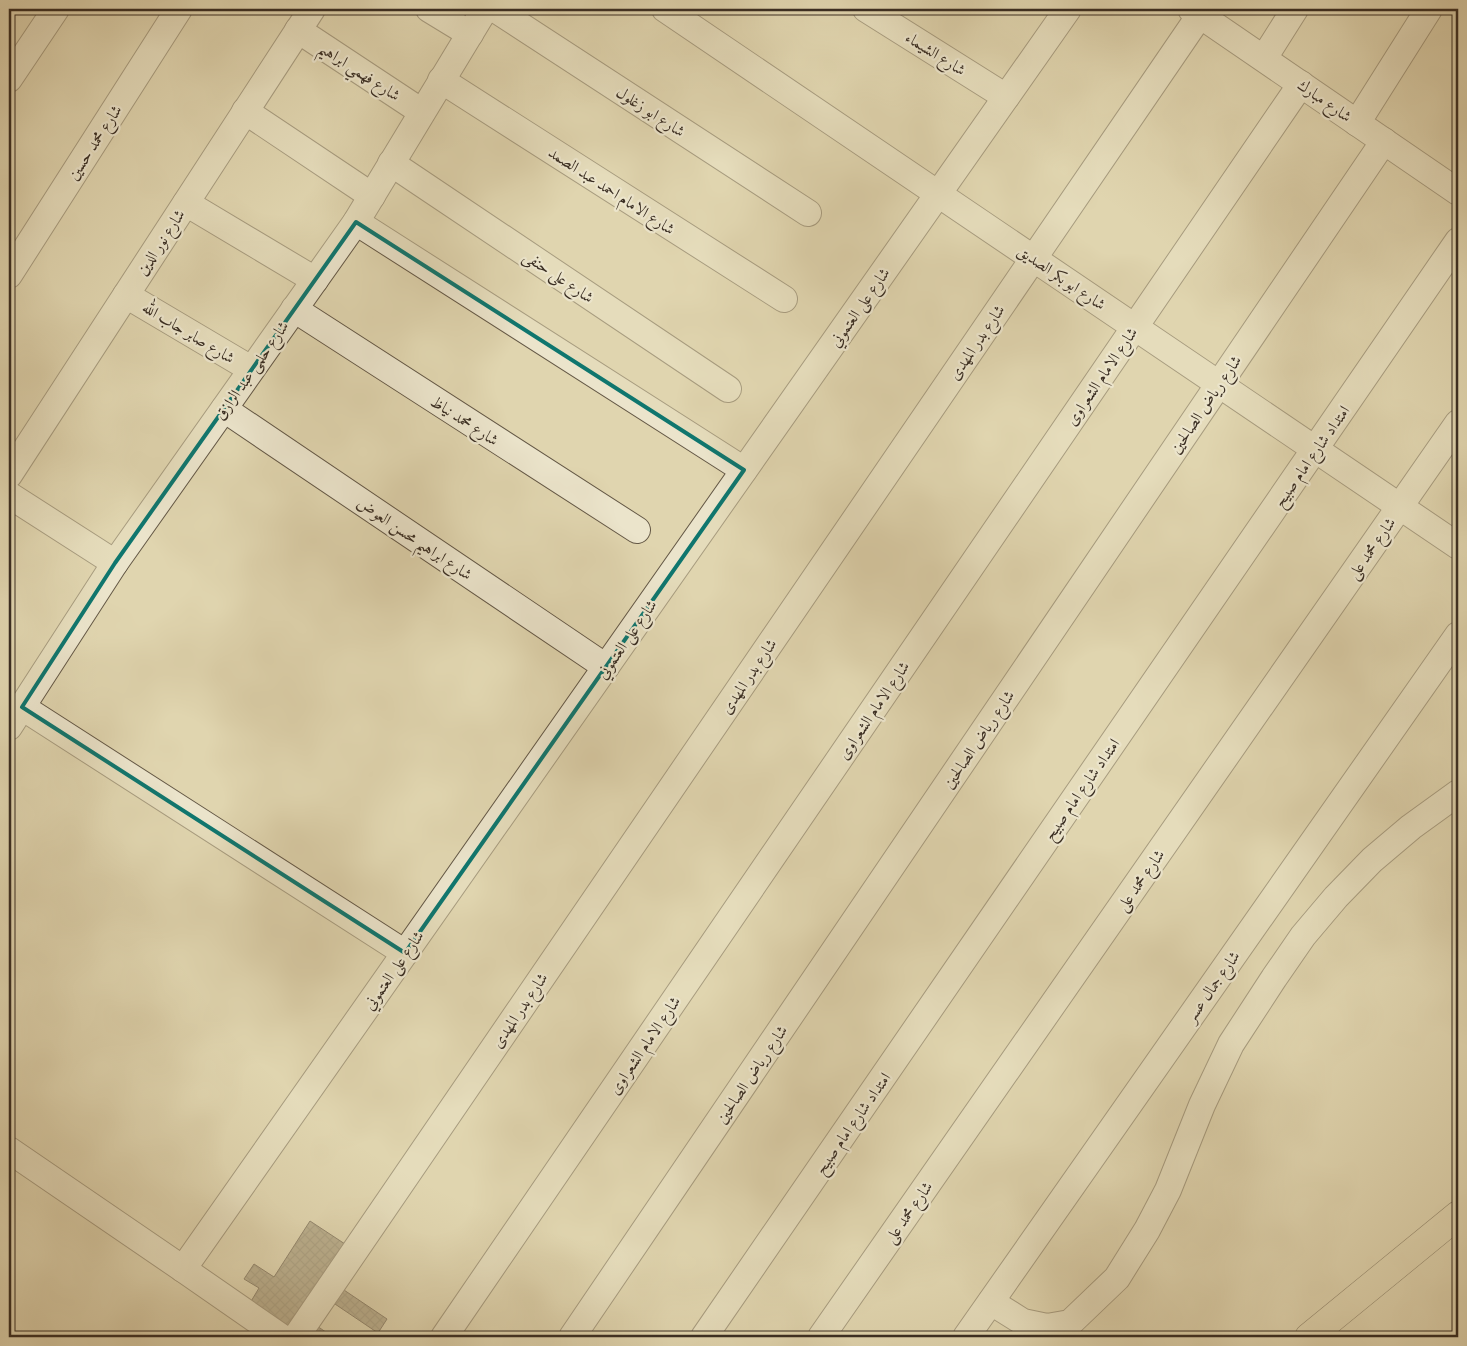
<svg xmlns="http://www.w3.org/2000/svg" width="1467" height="1346" font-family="'Gentium Book Plus',Amiri,serif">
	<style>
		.building { fill: url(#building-cross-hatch); stroke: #3a2e23 }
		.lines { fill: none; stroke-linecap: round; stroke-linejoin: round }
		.minor-casing { stroke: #645846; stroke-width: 28 }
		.highway-casing { stroke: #3a2e23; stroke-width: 29 }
		.minor { stroke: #ebe4cb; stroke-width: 26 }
		.highway { stroke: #e0d5af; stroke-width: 28 }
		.marked { fill: none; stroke: #0f766e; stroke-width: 4; stroke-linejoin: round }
		.labels { text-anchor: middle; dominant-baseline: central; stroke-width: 4.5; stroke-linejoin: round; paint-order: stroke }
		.street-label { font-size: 16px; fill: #3a2e23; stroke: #ebe4cb }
	</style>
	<defs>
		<pattern id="building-cross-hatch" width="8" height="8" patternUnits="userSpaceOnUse" patternTransform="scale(1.25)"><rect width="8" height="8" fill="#90856c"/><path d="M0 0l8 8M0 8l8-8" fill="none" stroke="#776d58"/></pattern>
	</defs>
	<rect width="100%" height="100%" fill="#e0d5af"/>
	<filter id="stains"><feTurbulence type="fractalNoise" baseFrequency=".004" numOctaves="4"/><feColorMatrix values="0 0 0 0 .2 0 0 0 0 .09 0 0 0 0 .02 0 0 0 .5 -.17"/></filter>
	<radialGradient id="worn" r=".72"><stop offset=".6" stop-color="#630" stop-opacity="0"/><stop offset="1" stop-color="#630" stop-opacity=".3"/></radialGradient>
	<g class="building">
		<path d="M310,1221L345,1244L292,1329L250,1303L259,1288L244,1279L254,1264L274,1277Z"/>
		<path d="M341,1288L387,1319L378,1333L332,1302Z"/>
		<path d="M317,1326L333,1337H310Z"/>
	</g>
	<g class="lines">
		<g class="minor-casing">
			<g id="minor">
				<path d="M429,9L470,34"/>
				<path d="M495,9L808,213"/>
				<path d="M665,9L1458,546"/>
				<path d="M866,9L1006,97"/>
				<path d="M1191,9L1458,192"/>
				<path d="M298,30L422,112"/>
				<path d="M1264,58L1295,9"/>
				<path d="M9,79L56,9"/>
				<path d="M441,80L784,299"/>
				<path d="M245,111L372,196"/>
				<path d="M1357,123L1429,9"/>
				<path d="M391,163L728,389"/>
				<path d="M186,203L315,280"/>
				<path d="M356,222L744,470"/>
				<path d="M9,275L179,9"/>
				<path d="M126,295L251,369"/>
				<path d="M294,309L637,530"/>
				<path d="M224,409L606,667"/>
				<path d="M9,475L312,9"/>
				<path d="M9,495L115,563"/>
				<path d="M22,707L405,953"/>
				<path d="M9,727L115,563L356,222L485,9"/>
				<path d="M9,1150L183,1269L281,1337"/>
				<path d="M183,1269L1068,9"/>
				<path d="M991,1302L1023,1322L1047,1327L1070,1323L1117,1278L1147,1230L1168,1190L1202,1105L1231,1044L1274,978L1303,936L1336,897L1372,860L1411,827L1458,793"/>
				<path d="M296,1337L1200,15"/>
				<path d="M444,1337L1301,84"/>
				<path d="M572,1337L1384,141"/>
				<path d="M704,1337L1458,241"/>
				<path d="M821,1337L1458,423"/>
				<path d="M966,1337L1458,635"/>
			</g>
		</g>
		<g class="highway-casing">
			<path id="highway" d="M1309,1337L1458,1215"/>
		</g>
		<use href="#minor" class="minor"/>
		<use href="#highway" class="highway"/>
	</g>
	<path d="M0 0H1467V1346H0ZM356,222L744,470L405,953L22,707L115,563Z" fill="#e0d5af" fill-opacity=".55" fill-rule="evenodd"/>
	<path class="marked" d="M356,222L744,470L405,953L22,707L115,563Z"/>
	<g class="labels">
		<g class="street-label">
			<text transform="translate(936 53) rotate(32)">شارع الشيماء</text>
			<text transform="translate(360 71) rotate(33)">شارع فهمي ابراهيم</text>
			<text transform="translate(1325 100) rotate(35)">شارع مبارك</text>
			<text transform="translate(651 111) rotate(33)">شارع ابو زغلول</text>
			<text transform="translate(94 142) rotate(-57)">شارع محمد حسين</text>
			<text transform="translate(612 190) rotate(33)">شارع الامام احمد عبد الصمد</text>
			<text transform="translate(160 242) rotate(-57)">شارع نور الدين</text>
			<text transform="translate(559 276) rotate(34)">شارع على حنفى</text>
			<text transform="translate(1062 277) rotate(34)">شارع ابو بكر الصديق</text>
			<text transform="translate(859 307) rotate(-55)">شارع على العتموني</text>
			<text transform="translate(189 332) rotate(31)">شارع صابر جاب الله</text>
			<text transform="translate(976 342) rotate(-56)">شارع بدر المهدى</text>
			<text transform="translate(251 370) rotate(-55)">شارع حلمى عبد الرازق</text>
			<text transform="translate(1101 376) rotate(-56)">شارع الامام الشعراوى</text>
			<text transform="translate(1205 404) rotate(-56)">شارع رياض الصالحين</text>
			<text transform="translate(465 420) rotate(33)">شارع محمد نياظ</text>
			<text transform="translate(1311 456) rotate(-55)">امتداد شارع امام صبيح</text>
			<text transform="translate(415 538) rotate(34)">شارع ابراهيم محسن العوض</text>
			<text transform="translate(1371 548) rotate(-55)">شارع محمد على</text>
			<text transform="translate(626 639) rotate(-55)">شارع على العتموني</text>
			<text transform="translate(748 676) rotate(-56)">شارع بدر المهدى</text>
			<text transform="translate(873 710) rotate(-56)">شارع الامام الشعراوى</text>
			<text transform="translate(978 739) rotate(-56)">شارع رياض الصالحين</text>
			<text transform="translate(1081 789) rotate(-55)">امتداد شارع امام صبيح</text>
			<text transform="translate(1140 880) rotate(-55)">شارع محمد على</text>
			<text transform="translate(393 970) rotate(-55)">شارع على العتموني</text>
			<text transform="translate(1212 986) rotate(-55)">شارع جمال عسر</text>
			<text transform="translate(519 1010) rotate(-56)">شارع بدر المهدى</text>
			<text transform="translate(644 1045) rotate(-56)">شارع الامام الشعراوى</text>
			<text transform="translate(751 1074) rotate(-56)">شارع رياض الصالحين</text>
			<text transform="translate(852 1123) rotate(-55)">امتداد شارع امام صبيح</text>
			<text transform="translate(908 1212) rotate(-55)">شارع محمد على</text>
		</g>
	</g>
	<rect width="1467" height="1346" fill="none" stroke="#e0d5af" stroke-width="30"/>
	<rect x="10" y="10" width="1447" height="1326" fill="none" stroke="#3a2e23" stroke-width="2.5"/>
	<rect x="15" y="15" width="1437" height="1316" fill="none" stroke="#3a2e23"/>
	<rect width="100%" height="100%" filter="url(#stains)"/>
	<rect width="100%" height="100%" fill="url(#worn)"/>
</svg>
